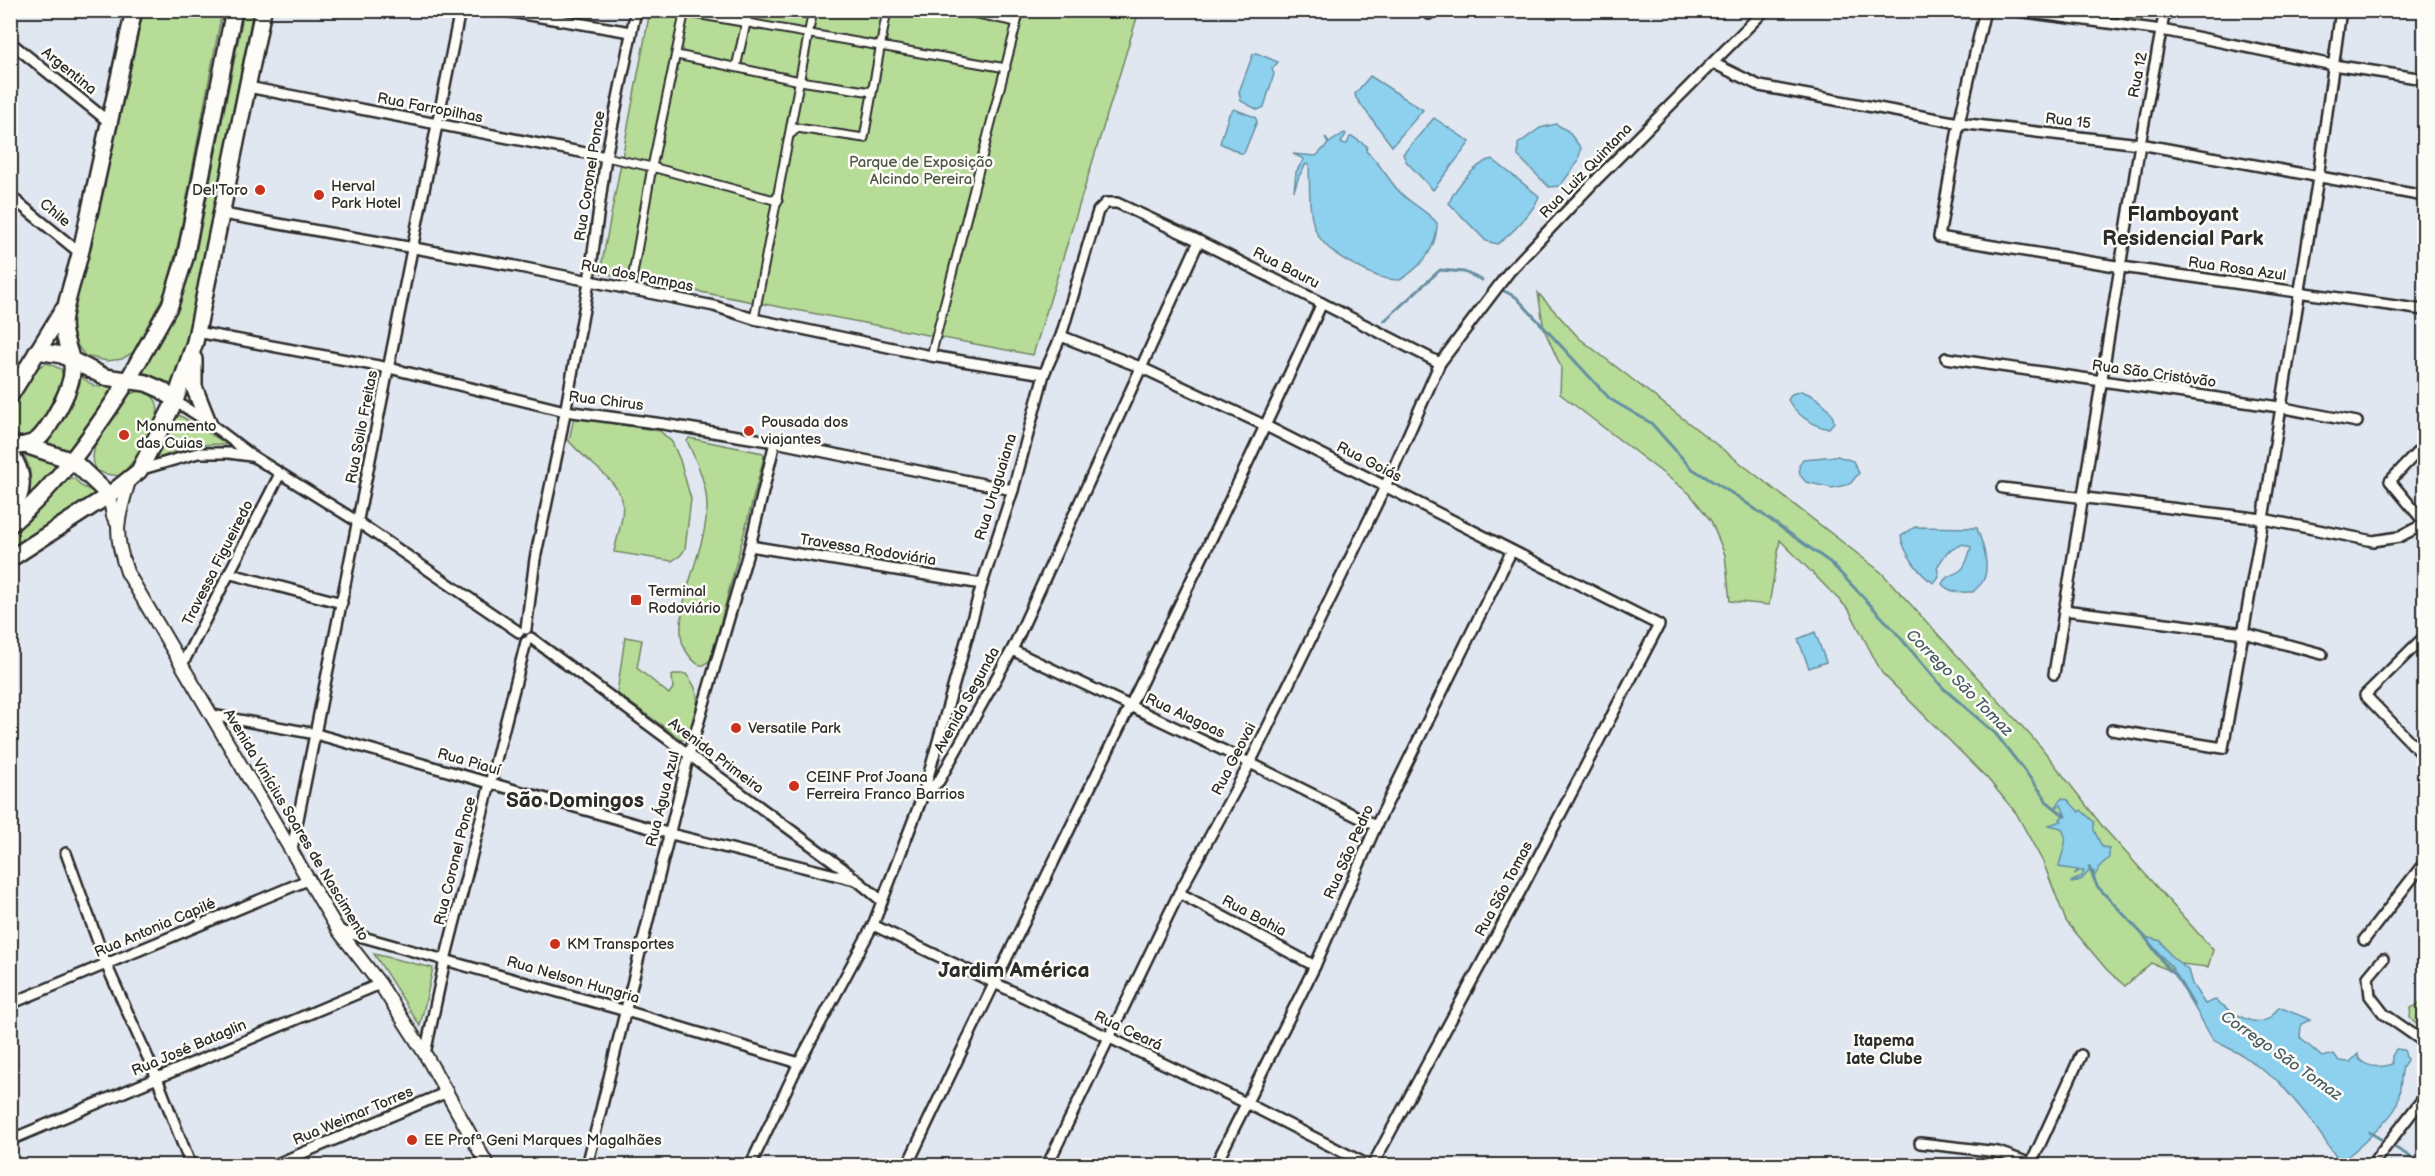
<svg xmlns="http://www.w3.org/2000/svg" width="2435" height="1176" font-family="'Balsamiq Sans',sans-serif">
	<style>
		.green { fill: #b6dc98; stroke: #708462; stroke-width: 1.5 }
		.water { fill: #8dd1ef; stroke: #668fa1; stroke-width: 1.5 }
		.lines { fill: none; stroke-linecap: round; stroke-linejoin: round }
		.stream { stroke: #668fa1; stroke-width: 3 }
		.pedestrian-casing { stroke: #2b2b2b; stroke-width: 11 }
		.minor-casing { stroke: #2b2b2b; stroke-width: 14 }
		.tertiary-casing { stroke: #2b2b2b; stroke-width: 16 }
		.primary-casing { stroke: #2b2b2b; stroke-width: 20 }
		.trunk-casing { stroke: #2b2b2b; stroke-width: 20 }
		.pedestrian { stroke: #fdfcf7; stroke-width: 7 }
		.minor { stroke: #fdfcf7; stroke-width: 9 }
		.tertiary { stroke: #fdfcf7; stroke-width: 12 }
		.primary { stroke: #fdfcf7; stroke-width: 15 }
		.trunk { stroke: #fdfcf7; stroke-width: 15 }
		.poi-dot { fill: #c8321e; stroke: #fdfcf7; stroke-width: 2 }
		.labels { text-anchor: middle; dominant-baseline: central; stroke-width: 5; stroke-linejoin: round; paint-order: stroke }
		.street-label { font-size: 15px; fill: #2b2b2b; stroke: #fdfcf7 }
		.park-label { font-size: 15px; fill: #4e5746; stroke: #fdfcf7 }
		.poi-label { font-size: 15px; fill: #2b2b2b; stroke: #fdfcf7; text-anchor: start }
		.water-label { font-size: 16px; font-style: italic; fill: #485d66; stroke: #fdfcf7 }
		.neighbourhood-label { font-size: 16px; font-weight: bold; fill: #2b2b2b; stroke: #fdfcf7 }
		.district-label { font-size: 21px; font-weight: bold; fill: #2b2b2b; stroke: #fdfcf7 }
	</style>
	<rect width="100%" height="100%" fill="#e1e7f1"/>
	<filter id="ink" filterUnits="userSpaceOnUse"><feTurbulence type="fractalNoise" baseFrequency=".0167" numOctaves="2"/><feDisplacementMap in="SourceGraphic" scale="12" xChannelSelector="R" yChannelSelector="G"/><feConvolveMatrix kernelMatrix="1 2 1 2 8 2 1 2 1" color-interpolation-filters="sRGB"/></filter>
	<g filter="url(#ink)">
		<g class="green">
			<path d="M140,11H222L180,235L167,288L135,351L122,359L107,361L85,356L72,338L71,317Z"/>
			<path d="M244,11H253L190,328L171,387L164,381L142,372L170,320L197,247Z"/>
			<path d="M650,11H1139L1033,355L600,273Z"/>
			<path d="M1538,293L1579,338L1881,572L2041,747L2103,827L2213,950L2208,967L2181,964L2169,970L2151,963L2125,986L2107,970L2066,921L2043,862L2016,813L1987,778L1882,673L1849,610L1780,540L1769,605L1730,601L1725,555L1711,521L1690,494L1560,394L1561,367L1544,329Z"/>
			<path d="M47,363L61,369L64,381L63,387L36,432L31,435L20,437L11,430L10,410L36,368Z"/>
			<path d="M81,377L94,386L116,387L70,454L43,443L61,417Z"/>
			<path d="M140,391C183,399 136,460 120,476L105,474L96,470C84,446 112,419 125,399L130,394Z"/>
			<path d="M177,414L229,445C199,442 178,448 152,462Z"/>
			<path d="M574,417L660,431L672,442L680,460L691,499L685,549L681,555L672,561L614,552C617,537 625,515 622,500C617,479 583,459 569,441Z"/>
			<path d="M689,438L763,453L764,457L711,659L704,665H699C690,659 681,646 681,634C679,591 706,550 707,507C707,484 697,462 687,441Z"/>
			<path d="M23,453L32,455L60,466L28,498C32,481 32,469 23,453Z"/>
			<path d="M74,478L81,486L98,494L11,553V535L69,479Z"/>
			<path d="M625,637L642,640L637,668L669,694L673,688L672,676L675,674H686C706,697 695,710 689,737L682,740L617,693Z"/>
			<path d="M374,954L433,968L420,1026Z"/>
			<path d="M2421,1003H2424V1024L2415,1023L2410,1018L2411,1008Z"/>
		</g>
		<g class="water">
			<path d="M1256,53L1278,62L1272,69L1274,74L1264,107L1258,110L1241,101L1239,92L1253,54Z"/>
			<path d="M1370,76L1423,110L1392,146L1356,98L1355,94Z"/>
			<path d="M1234,109L1255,117L1257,121L1244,153H1240L1220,143L1229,114Z"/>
			<path d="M1434,118L1470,142L1433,190L1406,161L1403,154Z"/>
			<path d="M1556,124L1568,131L1581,148L1578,162L1560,186L1549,187L1518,156V144L1540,128Z"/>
			<path d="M1344,133L1346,134L1341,143L1347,144L1350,137H1353L1367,146L1366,151C1379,162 1386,176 1397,189C1408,203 1425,209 1437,223C1437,249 1421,267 1400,280C1383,280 1371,274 1356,266C1304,240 1311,217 1309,165L1306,164L1299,176L1294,191L1296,172L1304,159L1293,154L1316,156L1328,144L1325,137L1329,143Z"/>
			<path d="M1492,159L1539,196C1535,210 1510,236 1497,244L1486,241L1449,203C1455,187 1476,163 1492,159Z"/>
			<path d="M1801,391C1816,396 1831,406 1834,422L1829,428C1814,428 1795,413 1788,400L1792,394Z"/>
			<path d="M1837,456L1853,461L1859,473L1850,484L1832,488L1806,482L1800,475L1799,466L1803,459Z"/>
			<path d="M1915,527L1977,528C1982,542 1991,566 1983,581C1981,585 1976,588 1973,592C1961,592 1951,594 1942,584C1947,574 1953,576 1961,570C1967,565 1969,554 1971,547L1963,544L1947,552L1937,567L1939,576L1934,583C1920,576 1903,551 1901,536Z"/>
			<path d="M1815,632L1826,662L1809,668L1798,639Z"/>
			<path d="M2062,798L2068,800L2079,812L2081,810L2094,822V830L2102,847L2109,848V858L2101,865L2093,879L2094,872L2090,870L2082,879L2072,883L2071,882L2082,876L2084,871H2079L2074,875L2078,870L2059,867C2061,852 2071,841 2061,828L2049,825L2062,821L2060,819L2065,814L2061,805L2056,807Z"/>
			<path d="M2145,937L2161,941L2171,956L2188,970L2192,984L2205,1004L2215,1000C2229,1009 2253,1030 2269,1018C2273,1016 2276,1010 2279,1007L2311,1020L2301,1024L2300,1038L2322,1057L2334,1054L2339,1061L2350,1062L2358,1054L2359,1059C2368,1068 2380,1068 2392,1064V1056L2396,1049L2404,1050L2407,1060L2403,1066C2400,1079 2401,1097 2395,1109C2390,1118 2348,1160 2339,1161L2310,1119L2279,1082L2242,1055L2213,1040L2172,968Z"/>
		</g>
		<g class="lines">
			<g class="stream">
				<path d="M1500,289L1516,297L1610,399L1651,423L1691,468L1738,497L1831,563L1893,629L1943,688L1995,733L2044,796L2046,801L2065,816"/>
				<path d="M1384,321L1440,270L1464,272L1482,280"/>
				<path d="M2089,867L2097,886L2145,937L2169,970L2175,974L2194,1006"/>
				<path d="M2369,1132L2424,1165"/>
			</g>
			<g class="pedestrian-casing">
				<g id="pedestrian">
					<path d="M959,10L1016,22"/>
					<path d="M696,14L1006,68"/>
					<path d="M677,55L800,81L872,92"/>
					<path d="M736,67L749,10"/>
					<path d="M792,133L797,128L864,138L887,10"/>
					<path d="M606,157L652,167L778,201"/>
					<path d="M630,291L652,167L685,10"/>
					<path d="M754,319L813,10"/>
					<path d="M931,356L1020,10"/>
				</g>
			</g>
			<g class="minor-casing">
				<g id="minor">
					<path d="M499,10L631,32"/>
					<path d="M1985,10L1959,123L1939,237L2122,267L2424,310"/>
					<path d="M2009,10L2162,30L2333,65L2424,79"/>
					<path d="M1429,14L1430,10"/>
					<path d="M10,42L109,122"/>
					<path d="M1713,63L1760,86L1959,123L2140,144L2424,196"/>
					<path d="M248,87L606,157"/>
					<path d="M10,196L80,253"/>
					<path d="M223,214L515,266L714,306L754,319L931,356L1044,374"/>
					<path d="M197,332L389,368L565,411L663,424L775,442L1013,490"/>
					<path d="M1061,336L1140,367L1266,426L1659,625L1521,890L1372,1166"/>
					<path d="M1946,358L2279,407L2357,422"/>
					<path d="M175,401L208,422L254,457L358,522L519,632"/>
					<path d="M2424,445L2390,481L2424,522"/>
					<path d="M139,470L198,453H229L251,456"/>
					<path d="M2002,488L2263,519L2373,541L2399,537L2424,524"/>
					<path d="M750,546L982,584"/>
					<path d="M231,574L342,603"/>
					<path d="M2064,610L2244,633L2322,654"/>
					<path d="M526,629L535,559L560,440L589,282L606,157L636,10"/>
					<path d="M2424,637L2365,695L2424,756"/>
					<path d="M531,638L841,867L882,901"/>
					<path d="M1012,650L1250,763L1376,826"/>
					<path d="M182,665L280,474"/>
					<path d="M2054,674L2140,144L2165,10"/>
					<path d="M212,715L316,734L671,834L855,880"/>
					<path d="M2112,730L2223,748L2263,519L2318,178L2341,10"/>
					<path d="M923,795L939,781L1012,650L1199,241"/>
					<path d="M292,849L460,10"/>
					<path d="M66,853L106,964L157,1078L191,1166"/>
					<path d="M1179,893L1315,966"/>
					<path d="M873,925L1246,1103L1370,1166"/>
					<path d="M338,930L626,1011L799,1063"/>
					<path d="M2364,940L2424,863"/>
					<path d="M2383,959L2368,977L2370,996L2384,1014L2424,1042"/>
					<path d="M10,1004L310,879"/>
					<path d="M425,1054L445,960L526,642"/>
					<path d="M10,1140L380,984"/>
					<path d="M1920,1143L1998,1152L2035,1165"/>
					<path d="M272,1166L445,1093"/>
					<path d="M587,1166L689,755L750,546L775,442"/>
					<path d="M750,1166L799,1063L873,925L923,795L982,584L1013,490L1044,374L1061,336L1098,211L1106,203H1117L1199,241L1440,363"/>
					<path d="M907,1166C1043,876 1190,593 1322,303"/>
					<path d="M1047,1166L1179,893L1250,763L1385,487L1440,363L1509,272L1598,178L1765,10"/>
					<path d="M1215,1166L1315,966L1376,826L1511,552"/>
					<path d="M2030,1166L2081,1055"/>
					<path d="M2371,1166L2424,1097"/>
				</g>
			</g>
			<g class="tertiary-casing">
				<g id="tertiary">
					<path d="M130,478C118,518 112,530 127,572L338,930L380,984L425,1054L488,1166"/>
					<path d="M109,495L113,516L117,523"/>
				</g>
			</g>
			<g class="primary-casing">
				<g id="primary">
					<path d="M194,359V387L208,422"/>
					<path d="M128,380L170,305L185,258L234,10"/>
					<path d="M175,401L195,342L263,10"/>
				</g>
			</g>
			<g class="trunk-casing">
				<g id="trunk">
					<path d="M10,396L63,310"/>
					<path d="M25,445L73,461L109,495"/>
					<path d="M10,446C19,446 29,446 37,440C48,431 64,401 69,386C80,357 59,343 64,316C68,292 77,269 82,246C99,167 117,89 134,10"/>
					<path d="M10,453C24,472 26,493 10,511"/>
					<path d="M10,525C59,483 94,433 128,380"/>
					<path d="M10,559L109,495L139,471L175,401L162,390L146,383L105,377L62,355L37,351"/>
				</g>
			</g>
			<use href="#pedestrian" class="pedestrian"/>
			<use href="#minor" class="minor"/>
			<use href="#tertiary" class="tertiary"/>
			<use href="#primary" class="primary"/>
			<use href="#trunk" class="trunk"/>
		</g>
	</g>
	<g class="poi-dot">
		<circle cx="260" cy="190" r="6"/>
		<circle cx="319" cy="195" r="6"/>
		<circle cx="749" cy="431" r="6"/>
		<circle cx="124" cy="435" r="6"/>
		<rect x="630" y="594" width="12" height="12" rx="3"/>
		<circle cx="736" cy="728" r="6"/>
		<circle cx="794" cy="786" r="6"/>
		<circle cx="555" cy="944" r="6"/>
		<circle cx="412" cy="1140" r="6"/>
	</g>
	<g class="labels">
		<g class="street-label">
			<text transform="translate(69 71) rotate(39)">Argentina</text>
			<text transform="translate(2138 75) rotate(-79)">Rua 12</text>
			<text transform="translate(430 108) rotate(11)">Rua Farropilhas</text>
			<text transform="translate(2068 121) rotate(7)">Rua 15</text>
			<text transform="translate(1586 171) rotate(-46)">Rua Luiz Quintana</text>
			<text transform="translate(590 176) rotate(-81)">Rua Coronel Ponce</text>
			<text transform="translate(55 213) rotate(40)">Chile</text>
			<text transform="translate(1286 268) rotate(27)">Rua Bauru</text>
			<text transform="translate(2237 269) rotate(8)">Rua Rosa Azul</text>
			<text transform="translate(637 276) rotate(11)">Rua dos Pampas</text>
			<text transform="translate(2154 374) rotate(8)">Rua São Cristóvão</text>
			<text transform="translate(606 401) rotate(7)">Rua Chirus</text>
			<text transform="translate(362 427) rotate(-79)">Rua Soilo Freitas</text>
			<text transform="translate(1369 462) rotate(27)">Rua Goiás</text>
			<text transform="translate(996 487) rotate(-73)">Rua Uruguaiana</text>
			<text transform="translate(868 550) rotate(9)">Travessa Rodoviária</text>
			<text transform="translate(218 563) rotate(-63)">Travessa Figueiredo</text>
			<text transform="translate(967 700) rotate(-61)">Avenida Segunda</text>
			<text transform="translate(1185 716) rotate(25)">Rua Alagoas</text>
			<text transform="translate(716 756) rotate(37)">Avenida Primeira</text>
			<text transform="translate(1234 759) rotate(-63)">Rua Geovai</text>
			<text transform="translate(469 762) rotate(16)">Rua Piauí</text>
			<text transform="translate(663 799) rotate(-76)">Rua Água Azul</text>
			<text transform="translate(296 825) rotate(59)">Avenida Vinícius Soares de Nascimento</text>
			<text transform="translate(1349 852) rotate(-66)">Rua São Pedro</text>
			<text transform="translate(455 861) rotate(-76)">Rua Coronel Ponce</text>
			<text transform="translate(1504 889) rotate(-62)">Rua São Tomas</text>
			<text transform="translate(1254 916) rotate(28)">Rua Bahia</text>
			<text transform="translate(155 928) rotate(-23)">Rua Antonia Capilé</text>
			<text transform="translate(573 980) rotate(16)">Rua Nelson Hungria</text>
			<text transform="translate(1128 1031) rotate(25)">Rua Ceará</text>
			<text transform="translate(189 1048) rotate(-23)">Rua José Bataglin</text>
			<text transform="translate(353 1116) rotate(-23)">Rua Weimar Torres</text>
		</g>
		<g class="park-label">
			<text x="921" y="162">Parque de Exposição<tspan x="921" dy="17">Alcindo Pereira</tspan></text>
		</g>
		<g class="poi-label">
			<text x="331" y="186">Herval<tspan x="331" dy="17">Park Hotel</tspan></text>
			<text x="248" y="190" text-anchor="end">Del'Toro</text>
			<text x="761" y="422">Pousada dos<tspan x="761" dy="17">viajantes</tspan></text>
			<text x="136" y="426">Monumento<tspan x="136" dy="17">das Cuias</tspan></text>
			<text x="648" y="591">Terminal<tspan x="648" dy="17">Rodoviário</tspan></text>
			<text x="748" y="728">Versatile Park</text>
			<text x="806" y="777">CEINF Prof Joana<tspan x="806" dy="17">Ferreira Franco Barrios</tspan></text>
			<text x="567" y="944">KM Transportes</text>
			<text x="424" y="1140">EE Profª Geni Marques Magalhães</text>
		</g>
		<g class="water-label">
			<text transform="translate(1959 683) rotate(45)">Corrego São Tomaz</text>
			<text transform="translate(2281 1056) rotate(35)">Corrego São Tomaz</text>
		</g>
		<g class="neighbourhood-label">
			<text x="1884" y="1041">Itapema<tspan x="1884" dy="18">Iate Clube</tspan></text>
		</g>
		<g class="district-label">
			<text x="2183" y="214">Flamboyant<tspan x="2183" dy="24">Residencial Park</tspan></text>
			<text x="575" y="800">São Domingos</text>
			<text x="1014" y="970">Jardim América</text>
		</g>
	</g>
	<rect width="2435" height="1176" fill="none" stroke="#fdfcf7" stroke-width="36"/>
	<rect x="18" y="18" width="2399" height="1140" fill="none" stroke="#2b2b2b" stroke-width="2" filter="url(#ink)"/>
</svg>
